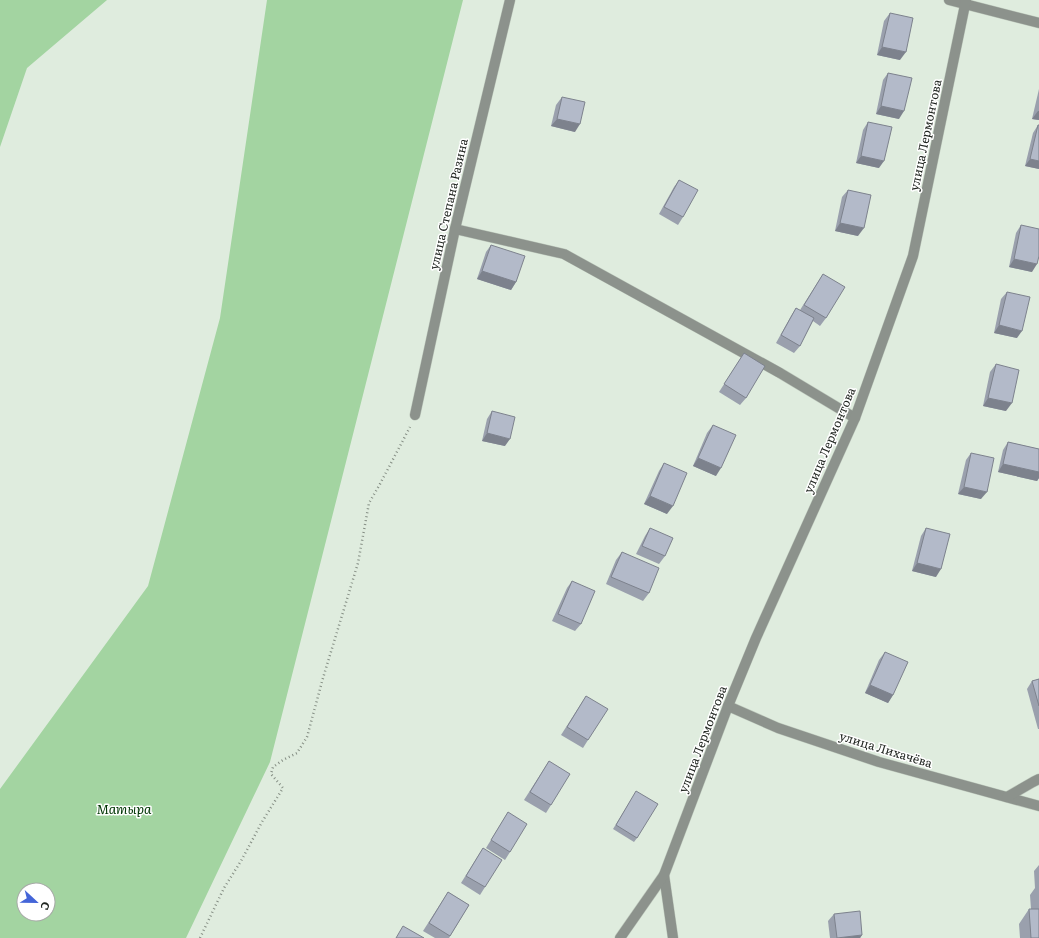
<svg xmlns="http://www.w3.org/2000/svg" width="1039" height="938" font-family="Literata,serif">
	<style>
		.water { fill: #a3d4a1; fill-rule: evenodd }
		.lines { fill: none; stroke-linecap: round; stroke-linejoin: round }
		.minor-casing { stroke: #bdc8bc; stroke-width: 11 }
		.path { stroke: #868f85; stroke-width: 2.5; stroke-dasharray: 1 3; stroke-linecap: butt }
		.minor { stroke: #8c928c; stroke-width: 10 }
		.wall { fill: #9aa0ad }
		.shaded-wall { fill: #7d828d }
		.building { fill: #b3bac9; stroke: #7d828d }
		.labels { text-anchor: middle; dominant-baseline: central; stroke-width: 3; stroke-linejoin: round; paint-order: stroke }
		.street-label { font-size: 12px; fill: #212621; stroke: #fff }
		.water-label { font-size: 13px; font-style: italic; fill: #013604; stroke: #fff }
	</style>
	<rect width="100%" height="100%" fill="#dfecde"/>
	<g class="water">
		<path d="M0,0H107L27,68L0,147Z"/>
		<path d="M267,0H463L270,762L186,938H0V789L148,586L220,318ZM24,890H48V914H24Z"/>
	</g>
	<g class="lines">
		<g class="minor-casing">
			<g id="minor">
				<path d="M949,0L1039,23"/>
				<path d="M455,229L564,254L780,373L855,418"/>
				<path d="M415,415L455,229L510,0"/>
				<path d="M728,706L778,728L879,762L1039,806"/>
				<path d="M1007,797L1033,782L1039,779"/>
				<path d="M664,875L673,938"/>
				<path d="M620,938L664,875L728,706L756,638L855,418L913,256L966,0"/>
			</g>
		</g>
		<path class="path" d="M200,938L224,888L241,861L262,822L283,788L271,774L273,767L283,760L297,753L307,737L323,678L358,563L369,503L380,484L410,427"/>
		<use href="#minor" class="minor"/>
	</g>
	<g class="wall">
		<path d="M890,13L900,60L877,55L884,21Z"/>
		<path d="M888,73L899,119L876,114L883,80Z"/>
		<path d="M1039,89V120L1032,119Z"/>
		<path d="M562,97L575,132L551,126L556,105Z"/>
		<path d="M868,122L879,168L856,163L863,130Z"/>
		<path d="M1038,125L1039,169L1025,166L1033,133Z"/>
		<path d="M679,180L683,217L678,225L659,214L674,187Z"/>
		<path d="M848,190L858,236L835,231L842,197Z"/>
		<path d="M1021,225L1032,272L1009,267L1016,233Z"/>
		<path d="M491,245L516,282L511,290L477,279L486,252Z"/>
		<path d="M823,274L826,318L820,326L813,321L800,346L794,353L776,343L791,316L796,308L800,310Z"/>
		<path d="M1007,292L1017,338L994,333L1001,299Z"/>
		<path d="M744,353L746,398L740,405L719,392Z"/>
		<path d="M996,364L1006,411L983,406L990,372Z"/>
		<path d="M492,411L505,446L482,441L487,419Z"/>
		<path d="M713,425L716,476L693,466L707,433Z"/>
		<path d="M1008,442L1039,449V478L1037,481L998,472L1003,450Z"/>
		<path d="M971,453L981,499L958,494L966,460Z"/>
		<path d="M664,463L667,514L644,504L659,471Z"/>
		<path d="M650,528L665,556L659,564L636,554L645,536Z"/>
		<path d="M926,528L936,577L912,571L921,536Z"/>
		<path d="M622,552L649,593L643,601L606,584L616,560Z"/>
		<path d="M572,581L581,624L575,631L552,621L567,588Z"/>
		<path d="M885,652L893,695L888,703L865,693L879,660Z"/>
		<path d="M1039,679V729H1038L1027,689L1032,681Z"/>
		<path d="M586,696L588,740L583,748L561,735Z"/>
		<path d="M549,761L551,805L546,813L524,800Z"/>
		<path d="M634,795L637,838L634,842L613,829Z"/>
		<path d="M508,812L510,852L505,860L486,848Z"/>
		<path d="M483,848L485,887L480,895L461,883Z"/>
		<path d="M1039,865V938H1020L1019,924L1029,909H1031L1030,895L1035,888L1034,871Z"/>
		<path d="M448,892L469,905L449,938H435L423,931Z"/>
		<path d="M834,914L862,935L860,938H830L828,921Z"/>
	</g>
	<g class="shaded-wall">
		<path d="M882,47L906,52L900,60L877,55Z"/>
		<path d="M881,106L904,111L899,119L876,114Z"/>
		<path d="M1038,111H1039V120L1032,119Z"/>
		<path d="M557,119L580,124L575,132L551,126Z"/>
		<path d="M861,156L884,161L879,168L856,163Z"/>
		<path d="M1030,159L1039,161V169L1025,166Z"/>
		<path d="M840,223L864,228L858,236L835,231Z"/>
		<path d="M1014,259L1037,264L1032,272L1009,267Z"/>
		<path d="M482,271L516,282L511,290L477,279Z"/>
		<path d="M999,325L1022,331L1017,338L994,333Z"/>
		<path d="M988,398L1012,403L1006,411L983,406Z"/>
		<path d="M487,433L510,439L505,446L482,441Z"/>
		<path d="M698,458L721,468L716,476L693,466Z"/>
		<path d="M1003,464L1039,472V478L1037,481L998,472Z"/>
		<path d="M964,487L987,492L981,499L958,494Z"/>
		<path d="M650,496L673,506L667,514L644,504Z"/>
		<path d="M917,563L941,569L936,577L912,571Z"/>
		<path d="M870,685L893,695L888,703L865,693Z"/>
		<path d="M862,935L860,938H837Z"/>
	</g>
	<g class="building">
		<path d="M890,13L913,18L906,52L882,47Z"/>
		<path d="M888,73L912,78L904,111L881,106Z"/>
		<path d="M562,97L585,102L580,124L557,119Z"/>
		<path d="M868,122L892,127L884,161L861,156Z"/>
		<path d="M1038,125H1039V161L1030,159Z"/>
		<path d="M679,180L698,190L683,217L664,207Z"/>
		<path d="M848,190L871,195L864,228L840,223Z"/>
		<path d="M1021,225L1039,229V256L1037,264L1014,259Z"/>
		<path d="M491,245L525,256L516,282L482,271Z"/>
		<path d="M823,274L845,287L826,318L804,305Z"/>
		<path d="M1007,292L1030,297L1022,331L999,325Z"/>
		<path d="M796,308L814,318L800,346L781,335Z"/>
		<path d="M744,353L765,366L746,398L724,384Z"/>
		<path d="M996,364L1019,370L1012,403L988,398Z"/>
		<path d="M492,411L515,417L510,439L487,433Z"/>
		<path d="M713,425L736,435L721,468L698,458Z"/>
		<path d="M1008,442L1039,449V472L1003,464Z"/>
		<path d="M971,453L994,458L987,492L964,487Z"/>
		<path d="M664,463L687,473L673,506L650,496Z"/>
		<path d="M650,528L673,538L665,556L642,546Z"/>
		<path d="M926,528L950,534L941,569L917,563Z"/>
		<path d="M622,552L659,568L649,593L611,577Z"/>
		<path d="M572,581L595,591L581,624L558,614Z"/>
		<path d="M885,652L908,662L893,695L870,685Z"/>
		<path d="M1039,679V706L1032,681Z"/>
		<path d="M586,696L608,709L588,740L567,727Z"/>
		<path d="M549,761L570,774L551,805L530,792Z"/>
		<path d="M636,791L658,804L637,838L616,825Z"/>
		<path d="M508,812L527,824L510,852L491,840Z"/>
		<path d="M483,848L502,860L485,887L466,876Z"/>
		<path d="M448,892L469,905L450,936L429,923Z"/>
		<path d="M1029,909H1039V938H1031Z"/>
		<path d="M860,911L862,935L837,938L834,914Z"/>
		<path d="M403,926L424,938H396Z"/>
	</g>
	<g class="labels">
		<g class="street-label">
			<text transform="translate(925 135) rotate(-78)">улица Лермонтова</text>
			<text transform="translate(448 204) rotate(-77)">улица Степана Разина</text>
			<text transform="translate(829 440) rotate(-67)">улица Лермонтова</text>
			<text transform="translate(702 739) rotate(-69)">улица Лермонтова</text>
			<text transform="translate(886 749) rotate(17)">улица Лихачёва</text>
		</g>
		<g class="water-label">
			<text x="124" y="808">Матыра</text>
		</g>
	</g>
	<g transform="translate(36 902) rotate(112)"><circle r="19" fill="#ffffff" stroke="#a6a8a6"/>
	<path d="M0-3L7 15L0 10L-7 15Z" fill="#4465d8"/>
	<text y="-6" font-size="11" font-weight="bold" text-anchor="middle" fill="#212621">С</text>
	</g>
</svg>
